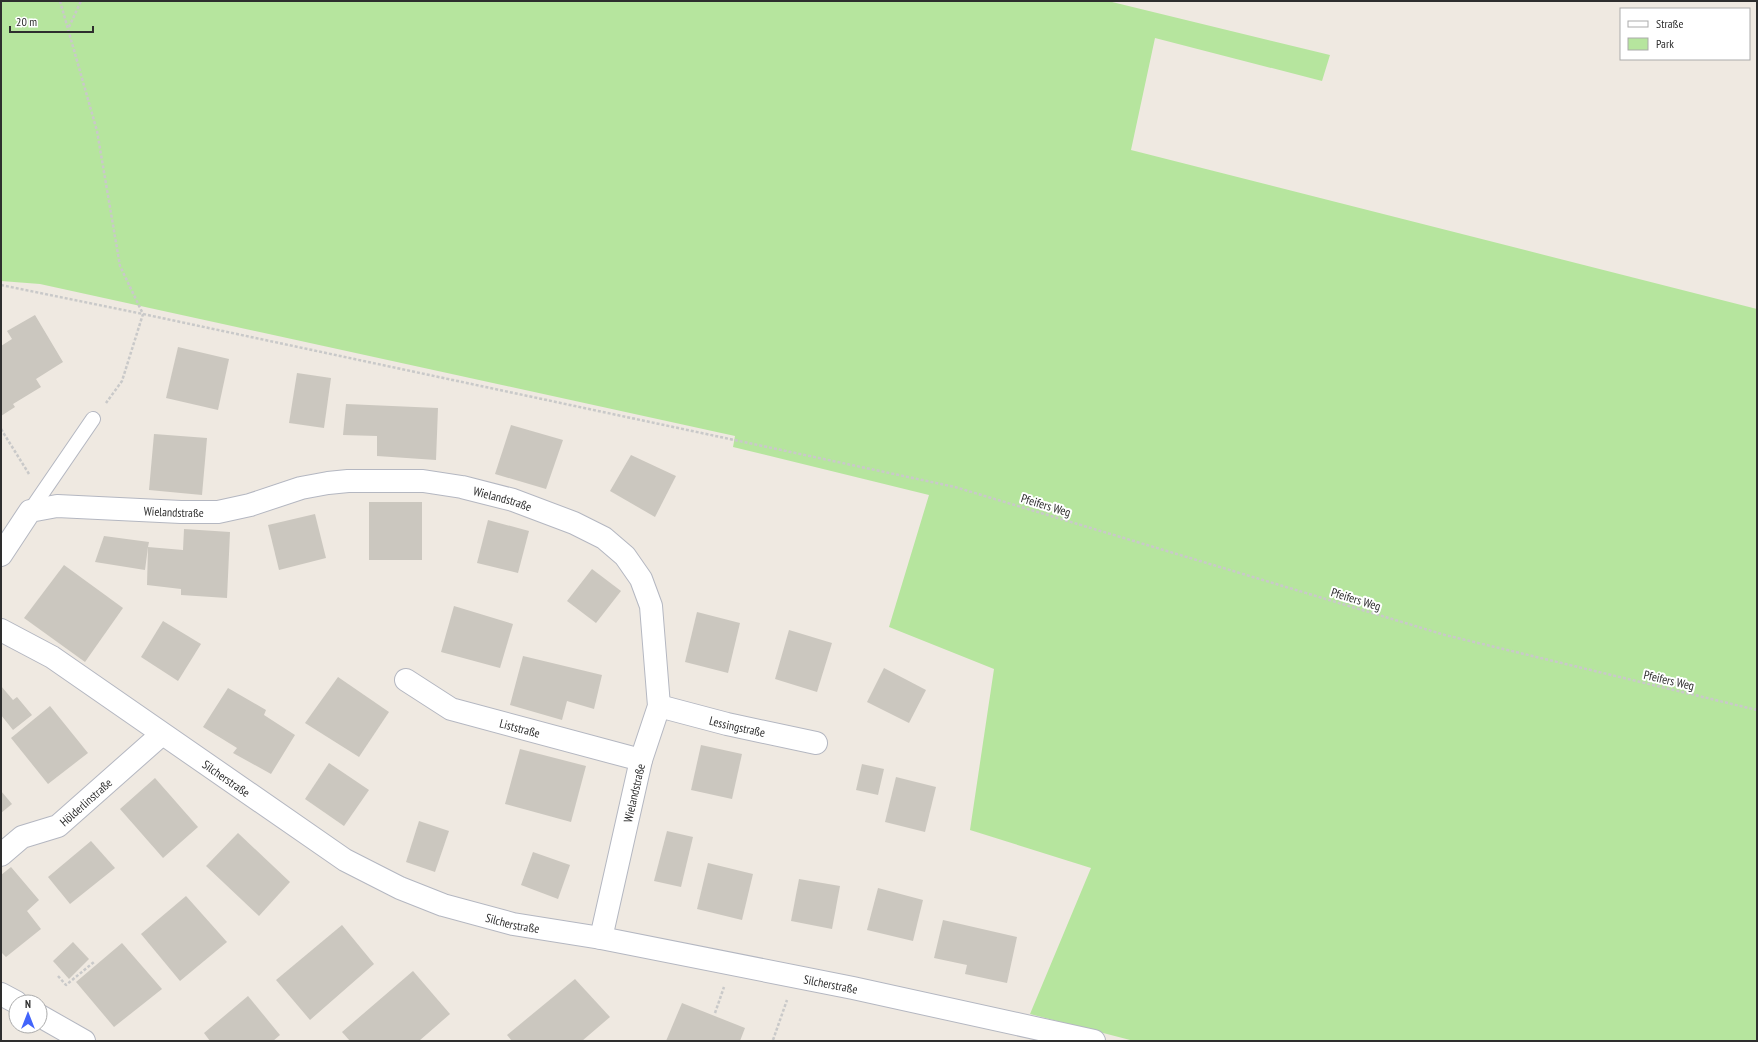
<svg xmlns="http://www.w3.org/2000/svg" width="1758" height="1042" font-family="'PT Sans Narrow',sans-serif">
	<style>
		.green { fill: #b6e59e }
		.building { fill: #cbc7bf }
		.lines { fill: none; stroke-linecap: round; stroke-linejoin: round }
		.service-casing { stroke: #b4b7c1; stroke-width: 16 }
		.minor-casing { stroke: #b4b7c1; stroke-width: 24 }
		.path { stroke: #c9c9c9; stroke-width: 2.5; stroke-dasharray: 3 2; stroke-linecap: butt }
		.service { stroke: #fff; stroke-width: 14 }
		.minor { stroke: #fff; stroke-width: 22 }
		.labels { text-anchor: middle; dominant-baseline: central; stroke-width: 4; stroke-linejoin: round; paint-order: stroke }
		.street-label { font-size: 12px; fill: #2e2e2e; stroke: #fff }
	</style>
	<rect width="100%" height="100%" fill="#efe9e1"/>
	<path class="green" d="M1,1H1108L1330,55L1322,81L1155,38L1131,150L1757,309V1041H1134L1030,1014L1091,868L970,830L994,669L889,627L929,495L733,447L735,436L40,284L1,281Z"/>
	<g class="building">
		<path d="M35,315L63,362L36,379L41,387L13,404L15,407L1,416V346L12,339L7,331Z"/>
		<path d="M178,347L229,359L218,410L166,398Z"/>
		<path d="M297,373L331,378L324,428L289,423Z"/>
		<path d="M346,404L438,408L436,460L377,456V436L343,435Z"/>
		<path d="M511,425L563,440L546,489L495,474Z"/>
		<path d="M154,434L207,438L202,495L149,490Z"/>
		<path d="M631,455L676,476L655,517L610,491Z"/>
		<rect x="369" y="502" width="53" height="58"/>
		<path d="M315,514L326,558L279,570L268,525Z"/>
		<path d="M488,520L529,531L518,573L477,563Z"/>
		<path d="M184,529L230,532L227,598L181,595V589L147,585L148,547L145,570L95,562L104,536L149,542L148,547L183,550Z"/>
		<path d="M64,565L123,608L85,662L24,618Z"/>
		<path d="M592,569L621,591L596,623L567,601Z"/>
		<path d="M454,606L513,624L500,668L441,652Z"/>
		<path d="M697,612L740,623L728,673L685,662Z"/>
		<path d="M163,621L201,644L178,681L141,657Z"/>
		<path d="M789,630L832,643L817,692L775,679Z"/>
		<path d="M523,656L602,675L594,709L567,701L562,720L510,705Z"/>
		<path d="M884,668L926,690L909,723L867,702Z"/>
		<path d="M338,677L389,712L359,757L305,723Z"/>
		<path d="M1,686L13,700L17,697L32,715L13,730L1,715Z"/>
		<path d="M228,688L266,710L264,715L295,735L271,774L233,753L237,748L203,727Z"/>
		<path d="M50,706L88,753L48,784L11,738Z"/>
		<path d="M701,745L742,754L732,799L691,790Z"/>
		<path d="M520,749L586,766L571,822L505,804Z"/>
		<path d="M329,763L369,790L344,826L305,799Z"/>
		<path d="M862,764L884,769L878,795L856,790Z"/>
		<path d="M896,777L936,787L925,832L885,822Z"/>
		<path d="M155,778L198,827L163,858L120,809Z"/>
		<path d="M1,791L12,804L1,813Z"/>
		<path d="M419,821L449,831L435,872L406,862Z"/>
		<path d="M667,831L693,837L681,887L654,881Z"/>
		<path d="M238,833L290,882L259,916L206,866Z"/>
		<path d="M91,841L115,868L70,904L48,877Z"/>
		<path d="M533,852L570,865L558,899L521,885Z"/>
		<path d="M708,863L753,874L742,920L697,909Z"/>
		<path d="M11,867L39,900L27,911L41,929L6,957L1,952V875Z"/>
		<path d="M799,879L840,886L832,929L791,921Z"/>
		<path d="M878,888L923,900L913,941L867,930Z"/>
		<path d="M186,896L227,942L180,981L141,934Z"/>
		<path d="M943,920L1017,937L1007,983L965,974L967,965L934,958Z"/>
		<path d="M342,925L374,964L310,1020L276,980Z"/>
		<path d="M73,942L89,959L69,979L53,961Z"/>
		<path d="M122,943L162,989L114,1027L76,982Z"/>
		<path d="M413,971L450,1014L419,1041H350L342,1032Z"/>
		<path d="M575,979L610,1017L582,1041H512L507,1035Z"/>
		<path d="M248,996L280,1035L273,1041H210L204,1033Z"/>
		<path d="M682,1003L745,1028L740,1041H666Z"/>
	</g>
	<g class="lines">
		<g class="service-casing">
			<path id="service" d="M30,511L93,419"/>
		</g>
		<g class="minor-casing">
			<g id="minor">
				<path id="s1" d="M1,555L30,511L57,506L181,512H218L250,505L301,488L328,483L348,481H423L462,487L513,500L574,523L604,538L625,556L641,579L651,606L659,706L641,760L601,938"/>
				<path id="s2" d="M1,630L52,657L345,860L400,888L443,905L513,924L601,938L853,988L1094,1041"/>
				<path id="s3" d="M406,680L451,709L641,760"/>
				<path id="s4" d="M659,706L727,724L816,743"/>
				<path id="s5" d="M1,855L22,837L58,826L162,734"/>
				<path d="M1,994L16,1002"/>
				<path d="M40,1016L84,1041"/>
			</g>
		</g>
		<g class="path">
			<path d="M60,1L97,131L120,266L143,314L122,381L106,403"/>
			<path d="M69,27L81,1"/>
			<path d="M1,285L143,314L955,487L1445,635L1757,710"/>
			<path d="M1,429L29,474"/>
			<path d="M58,976L66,985L94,962"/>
			<path d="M715,1013L724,987"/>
			<path d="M773,1040L787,1000"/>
		</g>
		<use href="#service" class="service"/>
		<use href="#minor" class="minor"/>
	</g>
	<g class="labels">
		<g class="street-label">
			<text stroke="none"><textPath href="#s1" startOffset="532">Wielandstraße</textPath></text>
			<text transform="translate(1046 505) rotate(17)">Pfeifers Weg</text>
			<text stroke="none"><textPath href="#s1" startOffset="197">Wielandstraße</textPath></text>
			<text transform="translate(1356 599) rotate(17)">Pfeifers Weg</text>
			<text transform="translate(1669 680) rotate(13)">Pfeifers Weg</text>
			<text stroke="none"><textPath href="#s4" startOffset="81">Lessingstraße</textPath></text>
			<text stroke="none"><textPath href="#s3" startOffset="125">Liststraße</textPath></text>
			<text stroke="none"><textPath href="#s2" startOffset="270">Silcherstraße</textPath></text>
			<text transform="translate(634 793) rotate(-77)">Wielandstraße</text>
			<text stroke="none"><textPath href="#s5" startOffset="102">Hölderlinstraße</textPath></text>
			<text stroke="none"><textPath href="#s2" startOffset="594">Silcherstraße</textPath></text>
			<text stroke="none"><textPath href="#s2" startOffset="918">Silcherstraße</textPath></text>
		</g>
	</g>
	<rect width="1758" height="1042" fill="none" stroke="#2e2e2e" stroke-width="4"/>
	<rect x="1620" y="8" width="130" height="52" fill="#ffffff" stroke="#ababab"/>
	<rect x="1628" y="21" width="20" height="6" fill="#ffffff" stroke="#ababab"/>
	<text x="1656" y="28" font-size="12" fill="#2e2e2e">Straße</text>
	<rect x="1628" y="38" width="20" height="12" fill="#b6e59e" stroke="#ababab"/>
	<text x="1656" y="48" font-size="12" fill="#2e2e2e">Park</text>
	<g transform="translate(28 1014)"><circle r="19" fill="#ffffff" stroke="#ababab"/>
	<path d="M0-3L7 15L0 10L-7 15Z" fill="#4264fb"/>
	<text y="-6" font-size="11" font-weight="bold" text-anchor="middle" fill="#2e2e2e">N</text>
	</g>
	<path d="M10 26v6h83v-6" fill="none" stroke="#2e2e2e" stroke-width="2"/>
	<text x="16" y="26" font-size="12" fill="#2e2e2e" stroke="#ffffff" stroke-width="3" paint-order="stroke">20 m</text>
</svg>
